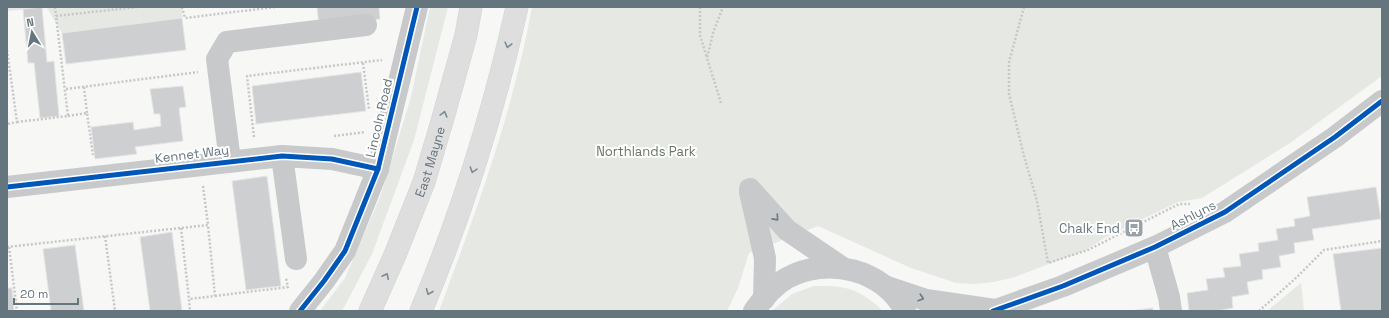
<svg xmlns="http://www.w3.org/2000/svg" width="1389" height="318" font-family="'Space Grotesk',sans-serif">
	<style>
		.green { fill: #e6e8e4 }
		.building { fill: #cdcfd0; stroke: #e6e6e6 }
		.lines { fill: none; stroke-linecap: round; stroke-linejoin: round }
		.major-casing { stroke: #d2d3d3; stroke-width: 23 }
		.path { stroke: #c6c7c8; stroke-width: 2.5; stroke-dasharray: 2 2; stroke-linecap: butt }
		.minor { stroke: #c8c9ca; stroke-width: 22 }
		.major { stroke: #dedede; stroke-width: 22 }
		.cycleway-casing { stroke: #fff; stroke-width: 8 }
		.cycleway { stroke: #0057b8; stroke-width: 5 }
		.oneway { stroke: #7d8a91 }
		.oneway2 { stroke: #6a7982 }
		.labels { text-anchor: middle; dominant-baseline: central; stroke-width: 4; stroke-linejoin: round; paint-order: stroke }
		.street-label { font-size: 13px; fill: #65757e; stroke: #fff }
		.park-label { font-size: 13px; fill: #687764; stroke: #fff }
		.poi-label { font-size: 13px; fill: #65757e; stroke: #fff; text-anchor: end }
	</style>
	<rect width="100%" height="100%" fill="#f7f7f6"/>
	<g class="green">
		<path d="M7,7H183L182,18L62,33L47,8L7,11Z"/>
		<path d="M430,7H448L414,140L372,254L342,311H320L345,278L381,195L411,97Z"/>
		<path d="M532,7H1382V76L1290,143L1202,198L1178,202L1106,237L1086,250L1015,277L994,282L973,284L956,283L911,268L818,226L749,253L738,288L727,311H439C476,212 513,112 532,7Z"/>
		<path d="M1301,283L1304,311H1267Z"/>
		<path d="M814,286C837,286 852,286 870,300C875,304 879,306 882,311H772L792,294Z"/>
	</g>
	<g class="building">
		<path d="M42,7L47,62L54,61L59,116L40,118L34,63H28L23,9Z"/>
		<path d="M317,7H379L380,19L319,26Z"/>
		<path d="M182,18L186,50L66,64L62,33Z"/>
		<path d="M361,72L366,111L256,124L252,86Z"/>
		<path d="M183,86L186,107L179,108L183,141L135,147L137,154L95,159L91,127L133,122L134,130L161,126L160,114H154L150,89Z"/>
		<path d="M267,176L281,286L246,290L232,181Z"/>
		<path d="M1376,187L1381,219L1312,229L1314,240L1294,243L1295,253L1279,256L1281,267L1262,270L1263,279L1247,282L1249,294L1232,297L1233,308L1216,311H1189L1187,293L1208,290L1206,279L1225,277L1223,268L1241,266L1239,254L1259,251L1258,243L1278,240L1276,229L1295,226L1294,219L1310,216L1307,197Z"/>
		<path d="M172,232L182,311H150L140,237Z"/>
		<path d="M75,245L84,311H51L43,249Z"/>
		<path d="M1382,248V311H1341L1333,254Z"/>
		<path d="M7,288H12L14,311H7Z"/>
		<path d="M1153,308V311H1128Z"/>
	</g>
	<g class="lines">
		<g class="major-casing">
			<g id="major">
				<path id="s1" d="M370,311L395,255L424,182L443,118L466,35L471,7"/>
				<path d="M421,311C462,213 494,111 517,7"/>
			</g>
		</g>
		<g class="path">
			<path d="M55,7L56,16"/>
			<path d="M182,7L185,18L275,7"/>
			<path d="M700,7V35L707,58"/>
			<path d="M1024,7L1009,62V94L1024,156L1037,201L1048,263L1088,250L1179,204H1190"/>
			<path d="M7,50L17,122L7,124"/>
			<path d="M363,63L369,109"/>
			<path d="M84,87L87,113"/>
			<path d="M66,89L198,72"/>
			<path d="M721,103L707,58L713,33L723,7"/>
			<path d="M68,116L87,113L93,155"/>
			<path d="M17,122L68,116L56,16L137,7"/>
			<path d="M334,136L365,132"/>
			<path d="M254,137L247,76L382,60"/>
			<path d="M203,186L208,225"/>
			<path d="M181,228L189,299"/>
			<path d="M105,236L115,311"/>
			<path d="M7,247L208,225L215,296L189,299L190,311"/>
			<path d="M9,247L17,311"/>
			<path d="M215,296L288,287L286,278"/>
			<path d="M1259,311L1297,277L1324,250L1382,241"/>
		</g>
		<g class="minor">
			<path d="M282,156L296,259"/>
			<path d="M230,161L217,59L227,42L366,25"/>
			<path d="M7,187L282,156L332,159L378,169"/>
			<path d="M750,189L787,230L843,268"/>
			<path d="M750,192L765,258L764,299"/>
			<path d="M1155,247L1169,297L1171,311"/>
			<path d="M887,287L926,300L995,310"/>
			<path d="M300,311L324,281L345,251L378,169L417,7"/>
			<path d="M754,311C763,298 773,286 787,278C827,256 884,269 905,311"/>
			<path d="M993,311L1063,286L1155,247L1225,212L1335,137L1382,101"/>
		</g>
		<use href="#major" class="major"/>
		<g class="cycleway-casing">
			<g id="cycleway">
				<path d="M7,187L282,156L332,159L378,169"/>
				<path d="M300,311L324,281L345,251L378,169L417,7"/>
				<path d="M993,311L1063,286L1155,247L1225,212L1335,137L1382,101"/>
			</g>
		</g>
		<use href="#cycleway" class="cycleway"/>
	</g>
	<defs><path id="oneway-chevron" d="M-2-3.5L2.5 0L-2 3.5" fill="none" stroke-width="1.6" stroke-linecap="round" stroke-linejoin="round"/></defs>
	<g class="oneway">
		<use href="#oneway-chevron" transform="translate(508 45) rotate(104)"/>
		<use href="#oneway-chevron" transform="translate(444 114) rotate(-75)"/>
		<use href="#oneway-chevron" transform="translate(473 170) rotate(108)"/>
		<use href="#oneway-chevron" transform="translate(386 276) rotate(-64)"/>
		<use href="#oneway-chevron" transform="translate(429 292) rotate(112)"/>
	</g>
	<g class="oneway2">
		<use href="#oneway-chevron" transform="translate(776 218) rotate(48)"/>
		<use href="#oneway-chevron" transform="translate(921 298) rotate(18)"/>
	</g>
	<defs>
		<g id="bus-square" transform="scale(1)"><rect x="-9" y="-9" width="18" height="18" rx="4" fill="#98a2a8" stroke="#fff"/><path d="M-5-6H5V4H4V6H2V4H-2V6H-4V4H-5ZM-3.5-4V0h7V-4ZM-3.5 1.2v1.5H-2V1.2ZM2 1.2v1.5H3.5V1.2Z" fill="#fff"/></g>
	</defs>
	<g fill-rule="evenodd">
		<use href="#bus-square" x="1134" y="228"/>
	</g>
	<g class="labels">
		<g class="street-label">
			<text transform="translate(379 118) rotate(-77)">Lincoln Road</text>
			<text transform="translate(192 154) rotate(-7)">Kennet Way</text>
			<text stroke="none"><textPath href="#s1" startOffset="161">East Mayne</textPath></text>
			<text transform="translate(1193 215) rotate(-27)">Ashlyns</text>
		</g>
		<g class="park-label">
			<text x="646" y="151">Northlands Park</text>
		</g>
		<g class="poi-label">
			<text x="1120" y="228">Chalk End</text>
		</g>
	</g>
	<rect width="1389" height="318" fill="none" stroke="#65757e" stroke-width="16"/>
	<g transform="translate(32 32) rotate(350)" stroke="#ffffff" stroke-width="3" paint-order="stroke">
	<path d="M0-3L7 15L0 10L-7 15Z" fill="#65757e"/>
	<text y="-6" font-size="11" font-weight="bold" text-anchor="middle" fill="#65757e">N</text>
	</g>
	<path d="M14 298v6h64v-6" fill="none" stroke="#65757e" stroke-width="2"/>
	<text x="20" y="298" font-size="12" fill="#65757e" stroke="#ffffff" stroke-width="3" paint-order="stroke">20 m</text>
</svg>
